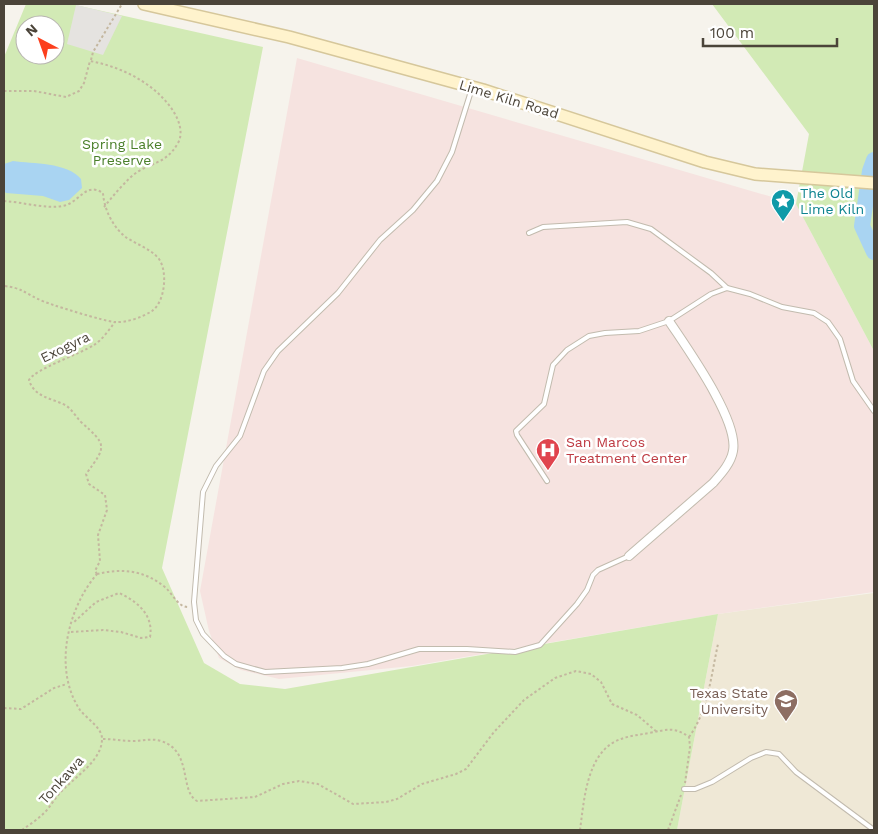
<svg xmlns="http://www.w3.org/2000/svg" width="878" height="834" font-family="'Work Sans',sans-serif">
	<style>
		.education { fill: #efe8d6 }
		.medical { fill: #f6e3e0 }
		.green { fill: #d2eab5; fill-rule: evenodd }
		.parking { fill: #e5e3e0 }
		.water { fill: #a9d4f2 }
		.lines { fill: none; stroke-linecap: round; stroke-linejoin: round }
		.river { stroke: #a9d4f2; stroke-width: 16 }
		.lane-casing { stroke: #c2bbae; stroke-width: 6 }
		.street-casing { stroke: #c2bbae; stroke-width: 10 }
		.secondary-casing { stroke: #d6c79b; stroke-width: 14 }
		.path { stroke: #c4b79f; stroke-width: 2; stroke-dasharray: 2.5 2.5; stroke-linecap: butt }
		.lane { stroke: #fff; stroke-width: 4 }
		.street { stroke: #fff; stroke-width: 8 }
		.secondary { stroke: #fff3cd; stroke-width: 11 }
		.labels { text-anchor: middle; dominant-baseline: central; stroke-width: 5; stroke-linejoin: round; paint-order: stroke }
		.street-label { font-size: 14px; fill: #4b4439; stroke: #fff }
		.park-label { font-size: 14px; fill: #4a7f2a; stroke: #fff }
		.culture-label { font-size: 14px; fill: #0d838f; stroke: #fff; text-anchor: start }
		.health-label { font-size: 14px; fill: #be3a42; stroke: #fff; text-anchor: start }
		.education-label { font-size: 14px; fill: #785e54; stroke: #fff; text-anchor: end }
	</style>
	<rect width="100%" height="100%" fill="#f6f3ec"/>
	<path class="education" d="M874,593V830H677L718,614Z"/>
	<path class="medical" d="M297,58L796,204L874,351V592L718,614L412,666L279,679L241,670L219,658L209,631L200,591Z"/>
	<g class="green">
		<path d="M26,4H71L263,47L162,568L204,663L240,684L285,689L718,614L677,830H4V57ZM25,25H55V55H25Z"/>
		<path d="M712,4H874V351L796,204L809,134Z"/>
	</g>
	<path class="parking" d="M76,5L122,16L103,55L67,44Z"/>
	<path class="water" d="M13,161C33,164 67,162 81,179L82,188L69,200L60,202L43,196L6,193L4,191V164Z"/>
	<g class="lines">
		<path class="river" d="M874,160L870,171L862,226L874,252"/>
		<g class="lane-casing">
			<g id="lane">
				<path d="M472,88L452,152L437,181L413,210L380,240L338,293L278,351L264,371L240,436L216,466L203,492L194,602L196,620L203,634L224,656L236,664L265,672L342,668L368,664L419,649H467L515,652L540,645L577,604L587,590L593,575L598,570L629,556"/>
				<path d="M529,233L543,227L627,222L651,229L711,273L727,288"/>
				<path d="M547,481L517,435L516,431L544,404L553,365L567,350L589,336L605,333L639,331L669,321L711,294L727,288L750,294L782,307L814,313L828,322L840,339L853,381L874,411"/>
				<path d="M684,789H695L712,782L751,758L766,752L779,754L796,772L874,830"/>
			</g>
		</g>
		<g class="street-casing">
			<path id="street" d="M629,556L713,483C721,474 731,463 733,451C739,420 686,347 669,321"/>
		</g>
		<g class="secondary-casing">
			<path id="secondary" d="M144,4L289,37L483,90L705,162L755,174L874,183"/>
		</g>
		<g class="path">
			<path d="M91,60L93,52L122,4"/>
			<path d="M4,91H34L66,97L79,91L84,83L90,61C123,67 158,85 175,114C180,123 183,134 178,143C165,166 148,162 132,176C122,185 113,196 104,207"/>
			<path d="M4,201C22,202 45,209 62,206C79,204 85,181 103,193C104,209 113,228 127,238C138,245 151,249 159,259C168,272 165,302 152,311C143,317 126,323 115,322C107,322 47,304 38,299C23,292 22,288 4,286"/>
			<path d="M97,574L95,571L100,561L98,535L107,510L105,495L89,484L86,474C107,446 107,445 81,422C76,417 72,409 65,405C51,398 34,397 29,380C35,369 80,354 94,345C102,340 109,330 115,322"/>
			<path d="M97,574C122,568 145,570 166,588C173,595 179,608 189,607"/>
			<path d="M71,632L103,630L121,632L141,638L150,637C154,615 137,601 119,593L96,602L73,623"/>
			<path d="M4,708L21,709L54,688L67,684"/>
			<path d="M689,737C708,711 711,676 718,644"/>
			<path d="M103,739C113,739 123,741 134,741C143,741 152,738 161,741C193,751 179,791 197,801L255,797L283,784L299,781L318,784L353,804L386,802L397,799L422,784L456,774L466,769L494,732L524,700L555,678L576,671L591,674L601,682L612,704L637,715L657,732"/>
			<path d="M22,830C29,825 37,820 43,814C50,808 54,799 60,793C73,778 101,762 102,740C103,728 87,719 80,710C53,670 67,609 97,574"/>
			<path d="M580,830C584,802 586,756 616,741C627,736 638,735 649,733C666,730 674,726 689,737L690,747L685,783"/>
			<path d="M668,830L681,795"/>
		</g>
		<use href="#lane" class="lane"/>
		<use href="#street" class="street"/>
		<use href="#secondary" class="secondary"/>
	</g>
	<defs>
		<g id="sight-pin" transform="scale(1.25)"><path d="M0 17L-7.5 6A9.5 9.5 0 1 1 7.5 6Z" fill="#0f9aa8" stroke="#fff"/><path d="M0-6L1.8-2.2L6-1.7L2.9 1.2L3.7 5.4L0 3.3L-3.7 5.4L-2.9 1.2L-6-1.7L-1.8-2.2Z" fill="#fff"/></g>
		<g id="hospital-pin" transform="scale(1.25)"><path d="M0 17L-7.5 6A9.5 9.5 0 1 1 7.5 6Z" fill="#e0444e" stroke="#fff"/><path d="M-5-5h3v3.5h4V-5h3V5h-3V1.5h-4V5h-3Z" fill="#fff"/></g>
		<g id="university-pin" transform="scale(1.25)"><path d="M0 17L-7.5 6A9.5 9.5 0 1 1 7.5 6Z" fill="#8d6e63" stroke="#fff"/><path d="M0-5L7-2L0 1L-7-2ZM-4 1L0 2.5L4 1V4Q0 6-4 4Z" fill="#fff"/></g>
	</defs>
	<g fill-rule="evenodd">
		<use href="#sight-pin" x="783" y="201"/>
		<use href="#hospital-pin" x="548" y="450"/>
		<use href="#university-pin" x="786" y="701"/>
	</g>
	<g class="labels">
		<g class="street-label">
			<text transform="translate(509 99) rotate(17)">Lime Kiln Road</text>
			<text transform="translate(65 347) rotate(-26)">Exogyra</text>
			<text transform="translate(61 780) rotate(-48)">Tonkawa</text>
		</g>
		<g class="park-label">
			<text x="122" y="144">Spring Lake<tspan x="122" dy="16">Preserve</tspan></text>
		</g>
		<g class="culture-label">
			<text x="800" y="193">The Old<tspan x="800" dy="16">Lime Kiln</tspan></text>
		</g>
		<g class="health-label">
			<text x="566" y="442">San Marcos<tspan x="566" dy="16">Treatment Center</tspan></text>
		</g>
		<g class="education-label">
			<text x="768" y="693">Texas State<tspan x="768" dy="16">University</tspan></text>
		</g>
	</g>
	<rect width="878" height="834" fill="none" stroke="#4b4439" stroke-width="10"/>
	<g transform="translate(40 40) rotate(319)"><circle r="24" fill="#ffffff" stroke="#b7b4b0"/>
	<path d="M0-4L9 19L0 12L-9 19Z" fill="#fc3f1d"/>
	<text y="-8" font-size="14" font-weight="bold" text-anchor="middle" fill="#4b4439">N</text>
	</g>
	<path d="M703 38v8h134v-8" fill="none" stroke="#4b4439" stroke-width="2.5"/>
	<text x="710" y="38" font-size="15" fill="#4b4439" stroke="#ffffff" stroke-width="4" paint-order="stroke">100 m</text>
</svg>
